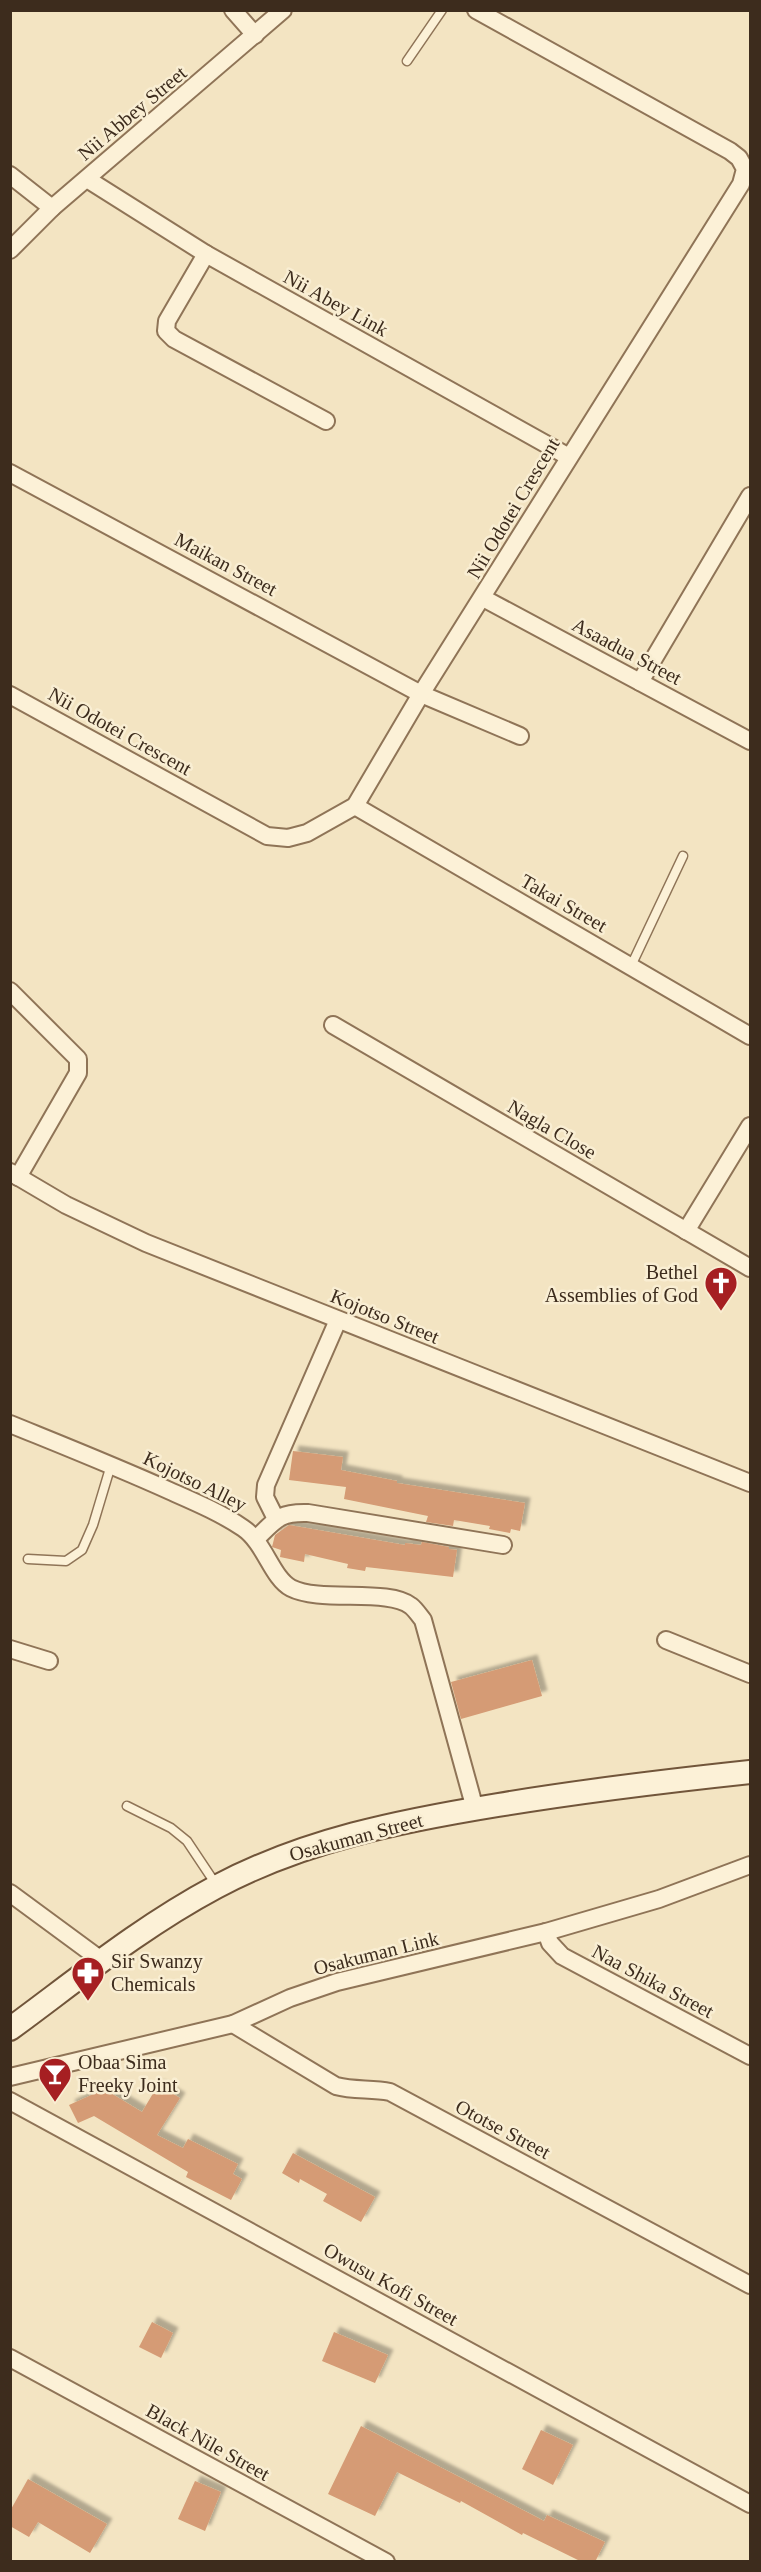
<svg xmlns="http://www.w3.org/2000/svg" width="761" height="2572" font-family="Georgia,serif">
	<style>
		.building { fill: #d59b74; filter: url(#shadow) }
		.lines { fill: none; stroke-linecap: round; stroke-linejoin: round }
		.lane-casing { stroke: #8f7457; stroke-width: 11 }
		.street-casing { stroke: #8f7457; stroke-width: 20 }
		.secondary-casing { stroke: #71553a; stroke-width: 26 }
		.lane { stroke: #fcf1d7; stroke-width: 8 }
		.street { stroke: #fcf1d7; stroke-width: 16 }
		.secondary { stroke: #fcf1d7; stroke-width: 22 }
		.labels { text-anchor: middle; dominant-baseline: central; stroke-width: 5; stroke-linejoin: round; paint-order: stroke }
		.street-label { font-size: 20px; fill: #3d2c1d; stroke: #f9eed3 }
		.poi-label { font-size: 20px; fill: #3d2c1d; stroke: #f9eed3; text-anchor: start }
	</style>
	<defs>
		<filter id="shadow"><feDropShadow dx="5.5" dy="-5.5" stdDeviation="1.5" flood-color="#0004"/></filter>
	</defs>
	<rect width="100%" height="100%" fill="#f3e4c2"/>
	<g class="building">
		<path d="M293,1451L343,1457L341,1470L397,1481V1483L525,1503L520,1531L511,1529L510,1533L489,1529L490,1526L454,1520L453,1526L426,1522L428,1516L344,1499L346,1487L289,1480Z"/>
		<path d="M289,1525L405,1545V1543L421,1545L422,1542L449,1547V1549L457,1550L453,1577L366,1567L365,1571L347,1568L348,1564L305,1554L304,1562L280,1557L281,1550L272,1547L275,1535Z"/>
		<path d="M532,1660L542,1696L461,1719L451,1682Z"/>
		<path d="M158,2085L180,2098L157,2135L183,2148L188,2139L238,2164L233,2174L242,2179L231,2200L186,2177L188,2172L94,2116L78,2123L69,2105L107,2088L109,2092L142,2112Z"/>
		<path d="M293,2153L375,2197L361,2222L323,2201L327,2194L300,2179L299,2183L282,2173Z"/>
		<path d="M152,2322L173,2333L161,2358L139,2347Z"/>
		<path d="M334,2332L388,2355L375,2383L322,2361Z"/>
		<path d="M361,2426L544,2521L547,2515L605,2542L595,2562H582L523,2533L522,2535L461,2501L460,2503L397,2472L375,2516L328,2494Z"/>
		<path d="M541,2430L573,2445L553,2485L522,2469Z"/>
		<path d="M28,2479L107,2524L90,2553L38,2522L29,2537L10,2526V2511Z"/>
		<path d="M195,2481L221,2492L205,2531L178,2519Z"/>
	</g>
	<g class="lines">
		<g class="lane-casing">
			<g id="lane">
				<path d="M407,61L442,10"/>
				<path d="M631,966L683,856"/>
				<path d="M28,1559L66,1561L82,1550L93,1525L111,1465"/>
				<path d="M127,1806L171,1828L187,1841L217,1886"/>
			</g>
		</g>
		<g class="street-casing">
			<g id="street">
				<path d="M233,10L255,35"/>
				<path d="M10,175L52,208"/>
				<path d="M87,179L206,254L569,457"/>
				<path d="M10,250L52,208L283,10"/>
				<path d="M206,254L167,321L166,331L174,339L326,421"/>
				<path d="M10,473L421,694L520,736"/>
				<path d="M483,598L750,741"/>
				<path d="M640,682L750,496"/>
				<path d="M10,695L267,836L288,838L307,833L355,806L421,694L741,184L745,169L739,158L730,151L476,10"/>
				<path d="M355,806L750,1036"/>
				<path d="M10,991L78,1059V1073L18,1177"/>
				<path d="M333,1025L750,1268"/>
				<path d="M10,1172L66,1205L146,1243L750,1483"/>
				<path d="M686,1231L750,1126"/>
				<path d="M10,1424C64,1446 117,1467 170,1491C195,1502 221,1513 243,1528C265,1543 272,1578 291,1588C320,1603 389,1588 411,1606C415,1609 419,1615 423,1620L475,1809"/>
				<path d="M276,1519L265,1497L266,1485L338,1320"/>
				<path d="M257,1538C276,1519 280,1512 308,1513L503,1545"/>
				<path d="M666,1640L750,1674"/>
				<path d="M10,1649L49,1661"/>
				<path d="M10,1893L101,1960"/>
				<path d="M546,1932L550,1943L562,1956L750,2056"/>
				<path d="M233,2024L336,2086C354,2091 372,2088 390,2092L750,2285"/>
				<path d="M10,2077L233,2024L290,1998L337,1982L546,1932L659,1899L750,1865"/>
				<path d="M10,2101L750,2504"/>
				<path d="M10,2358L386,2562"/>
			</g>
		</g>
		<g class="secondary-casing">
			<path id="secondary" d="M10,2029C78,1979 141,1927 216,1887C304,1840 400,1821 498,1805C582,1791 666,1781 750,1772"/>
		</g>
		<use href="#lane" class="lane"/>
		<use href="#street" class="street"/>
		<use href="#secondary" class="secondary"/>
	</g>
	<defs>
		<g id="church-pin" transform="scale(1.725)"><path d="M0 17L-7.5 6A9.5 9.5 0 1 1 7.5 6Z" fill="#a61f22" stroke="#f9eed3"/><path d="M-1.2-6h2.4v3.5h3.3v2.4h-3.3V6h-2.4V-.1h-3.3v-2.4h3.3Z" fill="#fff"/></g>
		<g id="pharmacy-pin" transform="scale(1.725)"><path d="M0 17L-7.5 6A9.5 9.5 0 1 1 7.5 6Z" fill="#a61f22" stroke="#f9eed3"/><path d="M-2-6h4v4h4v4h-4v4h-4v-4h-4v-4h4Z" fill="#fff"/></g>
		<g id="bar-pin" transform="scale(1.725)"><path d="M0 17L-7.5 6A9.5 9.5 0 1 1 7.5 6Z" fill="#a61f22" stroke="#f9eed3"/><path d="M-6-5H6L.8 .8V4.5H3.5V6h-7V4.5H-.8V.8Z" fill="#fff"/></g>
	</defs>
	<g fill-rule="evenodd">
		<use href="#church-pin" x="721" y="1283"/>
		<use href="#pharmacy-pin" x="88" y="1973"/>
		<use href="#bar-pin" x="55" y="2074"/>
	</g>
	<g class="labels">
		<g class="street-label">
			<text transform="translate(132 113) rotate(-40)">Nii Abbey Street</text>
			<text transform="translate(336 303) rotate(29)">Nii Abey Link</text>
			<text transform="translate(513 508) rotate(-59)">Nii Odotei Crescent</text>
			<text transform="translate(226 564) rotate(28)">Maikan Street</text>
			<text transform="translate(627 651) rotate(28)">Asaadua Street</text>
			<text transform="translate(120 731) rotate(29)">Nii Odotei Crescent</text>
			<text transform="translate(564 903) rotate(30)">Takai Street</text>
			<text transform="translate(552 1129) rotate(30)">Nagla Close</text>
			<text transform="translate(385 1316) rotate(22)">Kojotso Street</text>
			<text transform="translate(195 1481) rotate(26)">Kojotso Alley</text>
			<text transform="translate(356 1837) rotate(-15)">Osakuman Street</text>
			<text transform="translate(376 1953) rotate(-14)">Osakuman Link</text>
			<text transform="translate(653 1981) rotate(28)">Naa Shika Street</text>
			<text transform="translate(503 2129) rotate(28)">Ototse Street</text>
			<text transform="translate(391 2284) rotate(29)">Owusu Kofi Street</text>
			<text transform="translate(208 2442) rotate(29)">Black Nile Street</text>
		</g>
		<g class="poi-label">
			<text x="698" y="1272" text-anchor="end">Bethel<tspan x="698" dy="23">Assemblies of God</tspan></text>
			<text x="111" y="1961">Sir Swanzy<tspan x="111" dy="23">Chemicals</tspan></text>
			<text x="78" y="2062">Obaa Sima<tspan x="78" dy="23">Freeky Joint</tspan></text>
		</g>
	</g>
	<rect width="761" height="2572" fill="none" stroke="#3d2c1d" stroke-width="24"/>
</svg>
